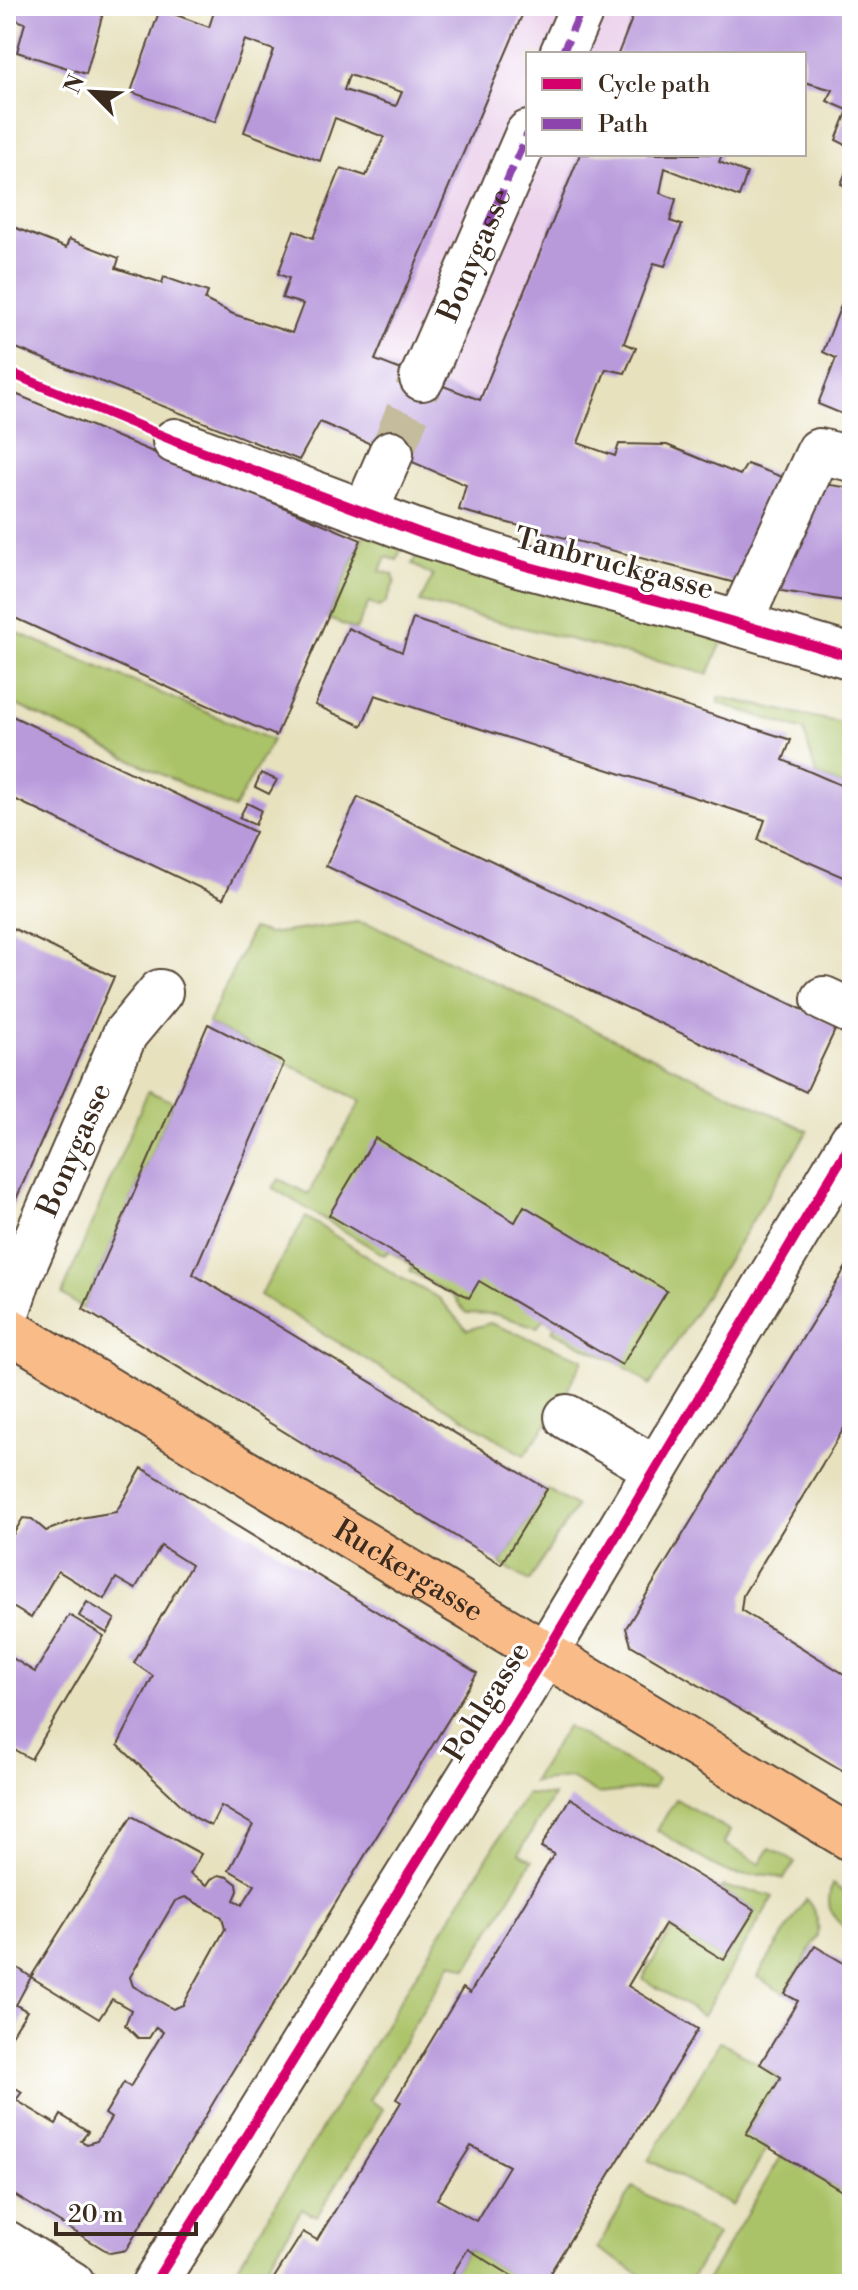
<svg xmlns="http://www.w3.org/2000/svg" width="858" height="2290" font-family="'Libre Bodoni',serif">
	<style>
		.built { fill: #ebd1ec }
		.green { fill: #abc368; stroke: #737643; stroke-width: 2 }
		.building { fill: #b89adb; fill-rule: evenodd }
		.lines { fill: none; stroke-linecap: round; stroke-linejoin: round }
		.minor-tunnel { stroke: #c5bc9e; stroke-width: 44; stroke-dasharray: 44 22; stroke-linecap: butt }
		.minor-casing { stroke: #554536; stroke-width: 48 }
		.major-casing { stroke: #554536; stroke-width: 48 }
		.minor { stroke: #fff; stroke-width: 44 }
		.major { stroke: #f9bc89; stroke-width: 44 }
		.quiet { stroke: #8e44ad; stroke-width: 8; stroke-dasharray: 16 8; stroke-linecap: butt }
		.cycleway-casing { stroke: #fff; stroke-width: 15 }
		.cycleway { stroke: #d6006c; stroke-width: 10 }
		.labels { text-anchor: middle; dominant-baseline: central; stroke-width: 6; stroke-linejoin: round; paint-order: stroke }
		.street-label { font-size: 30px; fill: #3b2a1e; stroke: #fff }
	</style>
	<rect width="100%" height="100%" fill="#fff"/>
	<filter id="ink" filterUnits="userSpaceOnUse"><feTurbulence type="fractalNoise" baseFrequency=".0125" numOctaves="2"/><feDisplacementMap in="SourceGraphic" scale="16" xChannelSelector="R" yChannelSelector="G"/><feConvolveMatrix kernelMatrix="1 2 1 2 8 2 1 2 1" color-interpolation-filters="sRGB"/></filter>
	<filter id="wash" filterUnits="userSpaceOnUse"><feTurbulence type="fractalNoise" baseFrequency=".006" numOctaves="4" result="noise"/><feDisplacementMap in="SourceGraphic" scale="32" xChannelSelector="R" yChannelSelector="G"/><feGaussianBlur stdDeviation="1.8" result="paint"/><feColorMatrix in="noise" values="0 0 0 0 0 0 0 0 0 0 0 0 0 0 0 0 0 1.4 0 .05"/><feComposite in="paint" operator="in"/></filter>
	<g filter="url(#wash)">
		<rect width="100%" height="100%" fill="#e7e1be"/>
		<path class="built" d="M526,6H637L618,54H528V154H580L480,400L375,360Z"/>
		<g class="green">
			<path d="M367,528L404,541L397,560L386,557L380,571L393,574L395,581L386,603L378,607L369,602L356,630L327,618Z"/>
			<path d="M421,548L724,638L708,674L420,602L433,576L412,564Z"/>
			<path d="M6,628L272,740L234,809L6,700Z"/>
			<path d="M719,697L852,725V790L816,774L804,731L719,703Z"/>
			<path d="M358,922L376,926L808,1131L650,1385L622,1365L552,1331L555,1326L544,1319L537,1327L494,1314L466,1313L453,1296L410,1271L412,1265L389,1251L384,1255L273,1188L279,1179L308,1194L361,1101L208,1024L252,929L268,934Z"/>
			<path d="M148,1091L174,1102L83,1309L62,1294Z"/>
			<path d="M306,1217L399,1277L439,1298L467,1330L490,1323L583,1359L557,1411L524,1455L260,1295Z"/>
			<path d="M547,1489L576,1507L529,1581L501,1564Z"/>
			<path d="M567,1726L657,1780L653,1788L598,1794L570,1778L532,1782Z"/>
			<path d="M526,1794L553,1796L519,1853L532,1861L467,1969L452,1962L369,2100L383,2109L317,2216L302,2209L257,2284H227Z"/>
			<path d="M676,1799L730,1831L724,1843L760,1864L770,1848L795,1862L783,1880C767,1869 747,1880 728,1872C704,1863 680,1843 657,1830Z"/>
			<path d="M832,1884L852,1897V1932C832,1920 824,1908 832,1884Z"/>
			<path d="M723,1886C741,1893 763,1890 773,1897L703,2016L643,1979L672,1928L724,1960L755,1910L720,1889Z"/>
			<path d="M806,1899C815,1910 820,1922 818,1936L785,1994L757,1977Z"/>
			<path d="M720,2041L781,2077L746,2133L768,2147L733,2206L649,2160Z"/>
			<path d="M782,2155L852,2197V2263L839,2284H705Z"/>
			<path d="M633,2187L717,2235L688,2284H656L597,2248Z"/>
			<path d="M468,2249L526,2284H446Z"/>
		</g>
		<g id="blocks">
			<g class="building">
				<path d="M6,6H105L86,74L17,52L25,23L6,16Z"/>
				<path d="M216,6H526L375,360L480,400L580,154H722L719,162L747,173L739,197L665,168L660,193L676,199L670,221L682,225L665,266L654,263L624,343L636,348L625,373L606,369L578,443L615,456L619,444L667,445L740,475L747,464L788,479L852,488V602L743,585L459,510L466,485L320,422L299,460L6,344V224L66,248L69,239L119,258L116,268L162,283L164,277L208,292L205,300L233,314L292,333L303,304L282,298L289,278L278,274L294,230L313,238L341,168L366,176L384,137L335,118L320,161L244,132L274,50L245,40L215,122L131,92L160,9L209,27ZM349,75L402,92L396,106L344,90Z"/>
				<path d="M637,6H831L852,13V148L836,140L848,110L827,101L833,90L804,82V54H618Z"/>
				<path d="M852,157V189L841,184Z"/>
				<path d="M852,277V418L818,404L836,358L823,352Z"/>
				<path d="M6,390L361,540L276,736L6,614Z"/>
				<path d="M413,619L791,740L783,760L852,790V881L758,840L765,820L375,695L362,726L315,705L348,628L402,652Z"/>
				<path d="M6,713L255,832L223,899L6,795Z"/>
				<path d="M261,773L277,780L269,794L255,787Z"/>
				<path d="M358,797L837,1026L806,1092L326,866Z"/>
				<path d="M247,803L261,810L255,825L239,818Z"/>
				<path d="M6,925L114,977L6,1222Z"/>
				<path d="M208,1024L284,1063L193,1274L547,1489L501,1564L83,1309Z"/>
				<path d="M375,1138L515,1222L524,1206L667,1291L622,1365L479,1281L469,1298L329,1215Z"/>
				<path d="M852,1257V1415L743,1595L741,1610L852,1679V1776L631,1645L626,1628Z"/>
				<path d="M142,1468L477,1673L219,2093L126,2250L110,2253L6,2190V2082L22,2092L16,2100L56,2124L61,2115L88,2132L81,2141L87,2144L97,2141L111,2118L105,2114L124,2082L130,2087L163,2032L156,2027L149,2038H138L125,2025L131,2010L112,1999L99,2019L31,1977L132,1816L201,1854L190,1874L207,1885L211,1879L219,1875L228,1877L237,1884L238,1891L234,1900L242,1905L255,1885L229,1870L253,1825L221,1806L211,1826L194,1817L118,1745L153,1676L134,1663L191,1565L161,1546L135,1589L116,1578L104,1599L58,1571L31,1618L6,1603V1546L23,1518L32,1519L46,1531L80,1518L116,1512ZM185,1897L222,1917L225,1929L183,2005L173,2009L133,1986L130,1977L175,1901Z"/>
				<path d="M87,1602L115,1619L107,1633L79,1616Z"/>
				<path d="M69,1615L104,1636L31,1759L6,1745V1654L35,1672Z"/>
				<path d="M570,1798L755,1910L724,1960L665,1924L628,1986L698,2029L550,2273L568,2284H525L468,2249L446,2284H283L274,2278L303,2232L317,2240L401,2102L396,2099L463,1988L470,1993L554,1854L541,1847ZM471,2146L509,2166L476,2221L437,2199Z"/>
				<path d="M815,1946L852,1968V2130L846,2140L852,2144V2197L746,2134L781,2077L760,2064L798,2001L785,1994Z"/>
				<path d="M6,1960L31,1977L16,2005L27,2011L6,2044Z"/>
			</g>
		</g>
	</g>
	<g filter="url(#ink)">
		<use href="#blocks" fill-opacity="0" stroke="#554536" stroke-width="2"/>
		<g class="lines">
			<path class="minor-tunnel" d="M391,453L422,378"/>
			<g class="minor-casing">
				<g id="minor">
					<path d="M562,54L583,6"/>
					<path id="s1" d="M422,378L528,133"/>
					<path d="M175,441L420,533L522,565L696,611L852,657"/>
					<path d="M365,513L391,453"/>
					<path d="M739,624L819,451L852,459"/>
					<path d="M824,999L852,1012"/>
					<path id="s2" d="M6,1316L18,1280L125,1034L160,992"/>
					<path d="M567,1417L656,1469"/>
					<path d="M6,2243L72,2284"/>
					<path d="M154,2284L545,1655L852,1141"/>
				</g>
			</g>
			<g class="major-casing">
				<g id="major">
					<path id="s3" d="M6,1328L852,1839"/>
				</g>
			</g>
			<use href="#minor" class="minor"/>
			<use href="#major" class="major"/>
			<g class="quiet">
				<path d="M562,54L583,6"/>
				<path d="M487,226L528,133"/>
			</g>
			<g class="cycleway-casing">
				<g id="cycleway">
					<path d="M6,371L175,441L420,533L522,565L696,611L852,657"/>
					<path d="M154,2284L545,1655L852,1141"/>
				</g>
			</g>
			<use href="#cycleway" class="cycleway"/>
		</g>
	</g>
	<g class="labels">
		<g class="street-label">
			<text stroke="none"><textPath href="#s1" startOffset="134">Bonygasse</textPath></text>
			<text transform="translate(614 564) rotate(15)">Tanbruckgasse</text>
			<text stroke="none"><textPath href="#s2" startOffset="180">Bonygasse</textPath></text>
			<text stroke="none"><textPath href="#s3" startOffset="470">Ruckergasse</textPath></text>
			<text transform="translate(487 1702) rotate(-58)">Pohlgasse</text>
		</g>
	</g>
	<rect width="858" height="2290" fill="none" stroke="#fff" stroke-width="32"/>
	<rect x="526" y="52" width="280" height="104" fill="#ffffff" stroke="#b1aaa5" stroke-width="2"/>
	<rect x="542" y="78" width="40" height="12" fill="#d6006c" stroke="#b1aaa5" stroke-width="2"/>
	<text x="598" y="92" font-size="24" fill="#3b2a1e">Cycle path</text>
	<rect x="542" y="118" width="40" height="12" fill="#8e44ad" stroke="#b1aaa5" stroke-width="2"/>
	<text x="598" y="132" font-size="24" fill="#3b2a1e">Path</text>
	<g transform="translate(92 92) rotate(294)" stroke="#ffffff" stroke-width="6" paint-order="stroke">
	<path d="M0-6L14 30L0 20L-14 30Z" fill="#3b2a1e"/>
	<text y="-12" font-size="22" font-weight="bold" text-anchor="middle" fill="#3b2a1e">N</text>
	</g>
	<path d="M56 2222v12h140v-12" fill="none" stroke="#3b2a1e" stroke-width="4"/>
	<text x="68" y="2222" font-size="24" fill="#3b2a1e" stroke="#ffffff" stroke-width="6" paint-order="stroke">20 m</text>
</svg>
